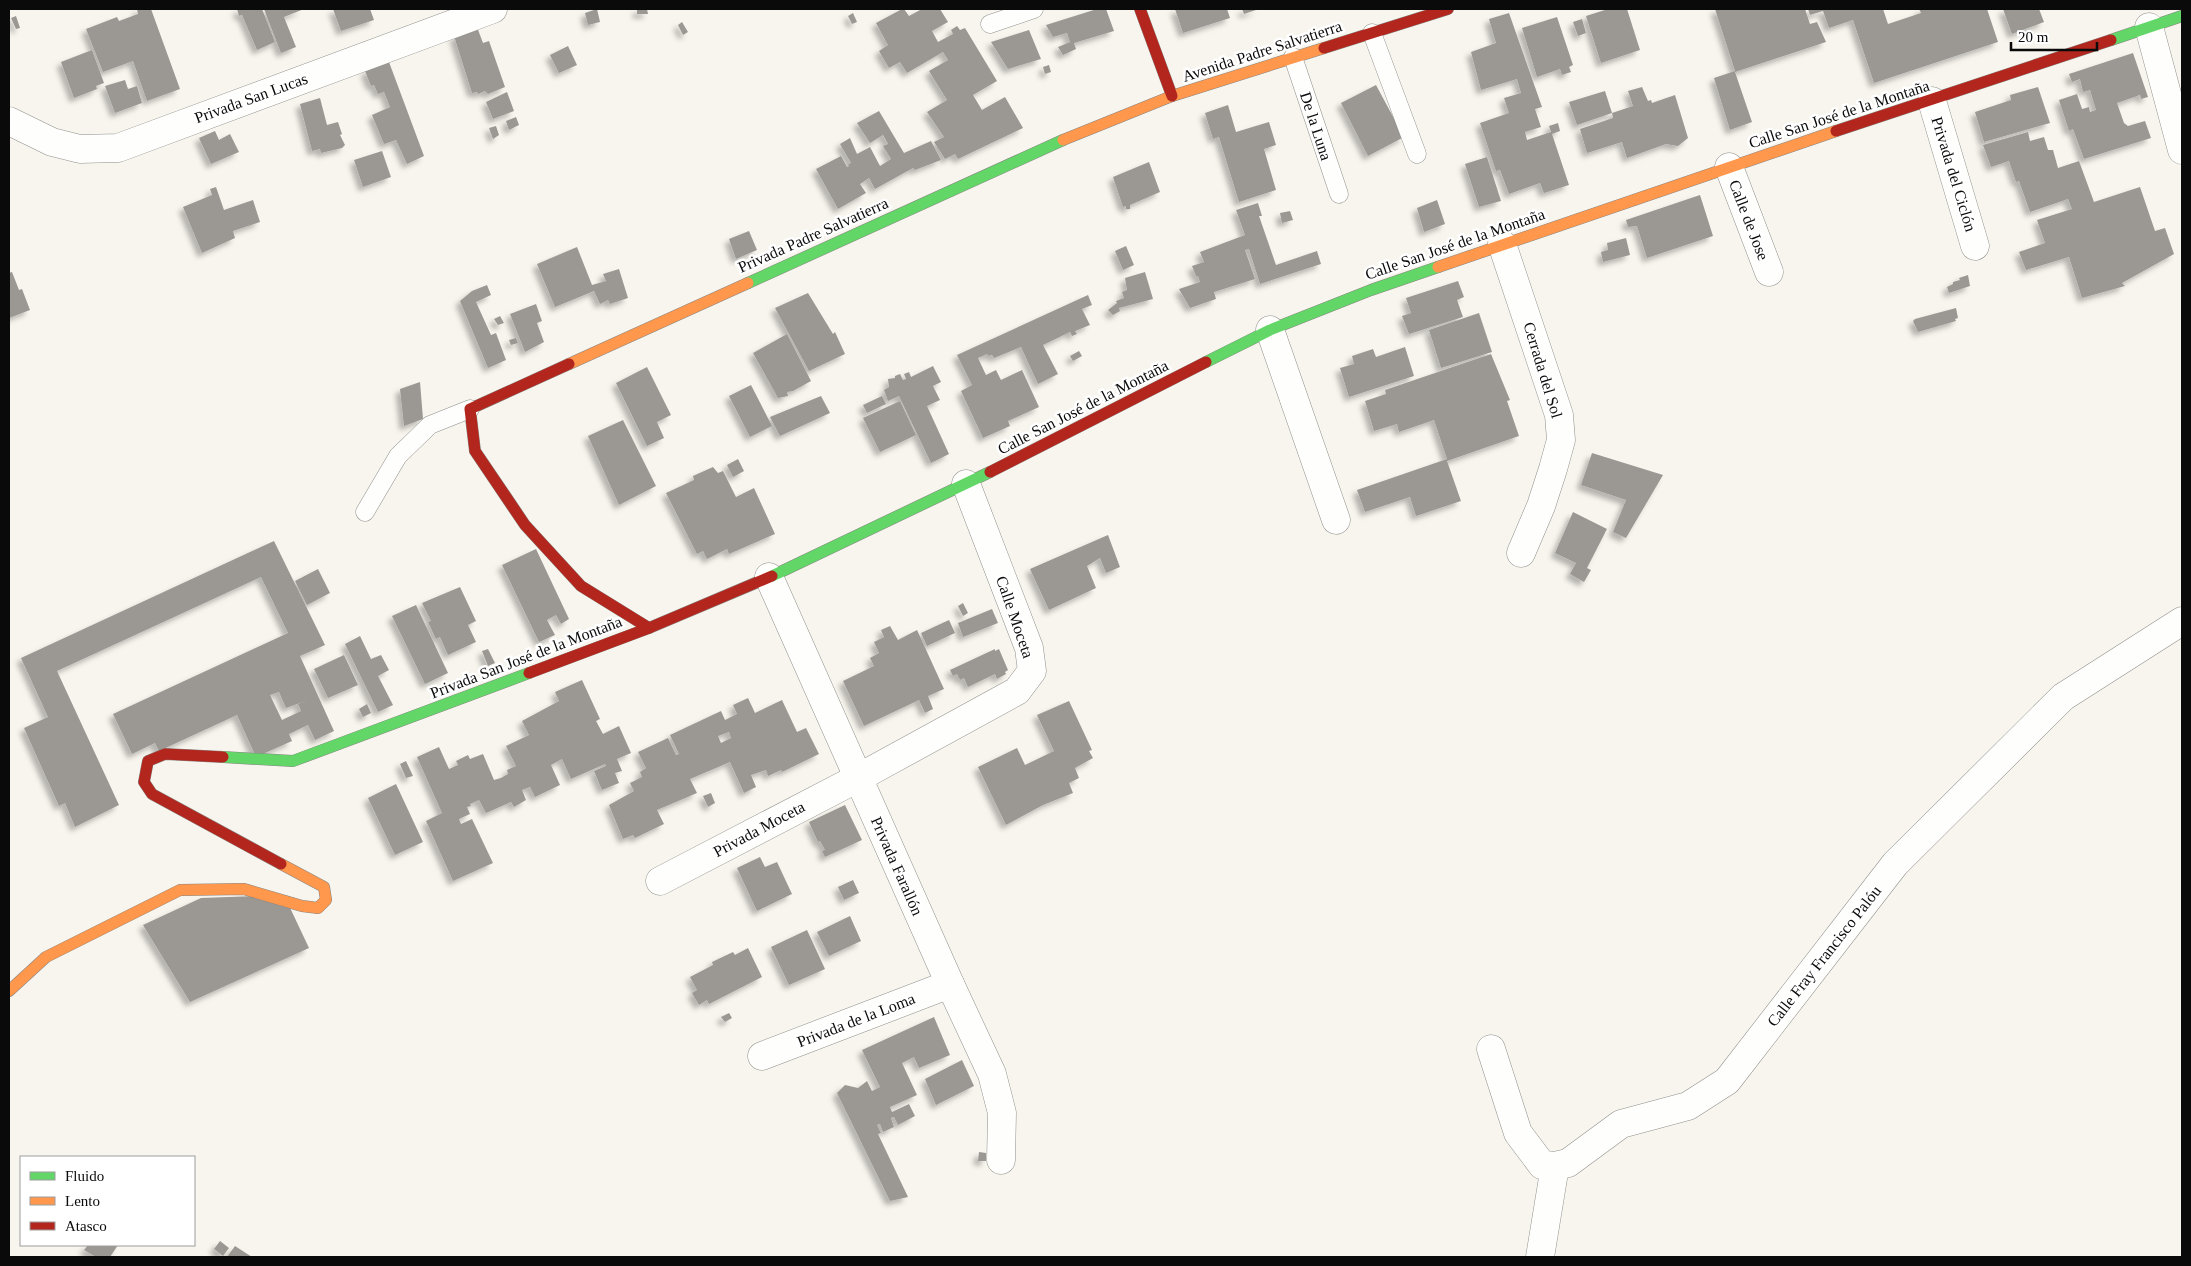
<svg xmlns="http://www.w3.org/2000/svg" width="2191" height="1266" font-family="'Times New Roman',serif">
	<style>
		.building { fill: #9b9894; fill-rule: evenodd; filter: url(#shadow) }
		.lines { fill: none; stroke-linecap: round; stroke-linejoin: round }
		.lane-casing { stroke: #91908d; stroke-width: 19 }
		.street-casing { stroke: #91908d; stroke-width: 29 }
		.fast-casing { stroke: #888683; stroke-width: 12 }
		.slow-casing { stroke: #888683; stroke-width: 12 }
		.jam-casing { stroke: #888683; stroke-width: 12 }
		.lane { stroke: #fefefc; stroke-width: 18 }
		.street { stroke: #fefefc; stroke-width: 28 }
		.fast { stroke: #63d668; stroke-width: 11 }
		.slow { stroke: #ff974d; stroke-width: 11 }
		.jam { stroke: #b3261e; stroke-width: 11 }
		.labels { text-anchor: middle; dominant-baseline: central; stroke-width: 5; stroke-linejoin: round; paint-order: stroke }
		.street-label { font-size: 16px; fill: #0a0a0a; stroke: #fff }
	</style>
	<defs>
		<filter id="shadow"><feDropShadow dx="-4.5" dy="4.5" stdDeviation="2.5" flood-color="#0004"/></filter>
	</defs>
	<rect width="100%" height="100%" fill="#f8f5ee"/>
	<g class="building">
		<path d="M137,9H151L180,89L147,101L133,61L103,72L86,29L117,17L119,21L138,14Z"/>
		<path d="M237,9H262L275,42L257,50L242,15L239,16Z"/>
		<path d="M264,9H304L284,17L296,47L281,53Z"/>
		<path d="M333,9H370L374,20L341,31Z"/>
		<path d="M597,9L600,22L588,25L585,13Z"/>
		<path d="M637,9H647L648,14H637Z"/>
		<path d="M902,9H904L909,16L922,9H940L948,22L932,31L938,42L953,34L951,30L957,26L960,30L965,28L997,81L973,95L982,110L1005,97L1023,128L958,159L955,154L945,159L934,142L944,137L927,112L947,100L929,71L948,60L943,52L907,73L900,62L889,68L879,51L888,45L876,23Z"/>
		<path d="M1097,9H1106L1114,31L1074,43L1076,49L1063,55L1058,47L1070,42L1067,33L1053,37L1046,25Z"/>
		<path d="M1175,9H1227L1230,18L1183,33Z"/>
		<path d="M1242,9H1259L1244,14Z"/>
		<path d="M1608,9H1627L1640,50L1601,63L1586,16Z"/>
		<path d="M1715,9H1805L1810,24L1817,22L1826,42L1735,72L1752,122L1730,130L1714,78L1735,71Z"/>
		<path d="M1808,9H1883L1888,24L1921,13L1919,9H1987L1998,42L1874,83L1853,20L1829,28L1823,11L1810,15Z"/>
		<path d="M2003,9H2039L2044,22L2012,34Z"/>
		<path d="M853,13L857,22L852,24L848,16Z"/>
		<path d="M1509,13L1542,107L1535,109L1541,127L1525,132L1527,140L1551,132L1549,126L1558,123L1560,131L1552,134L1569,185L1544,193L1540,183L1509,194L1500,170L1496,171L1480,123L1509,113L1504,98L1521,93L1517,79L1481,90L1471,52L1496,43L1489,19Z"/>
		<path d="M16,16L20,28L16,29L11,18Z"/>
		<path d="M1557,17L1573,65L1569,67L1571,72L1562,75L1560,69L1537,77L1522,28Z"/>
		<path d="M1582,19L1586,33L1578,36L1573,22Z"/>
		<path d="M682,22L688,32L683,35L678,25Z"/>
		<path d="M477,27L483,43L489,41L505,87L488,94L485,91L478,94L477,92L472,93L454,36Z"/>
		<path d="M1029,30L1041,59L1008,69L991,42Z"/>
		<path d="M568,46L577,65L559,73L550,55Z"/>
		<path d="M92,50L104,83L96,86L97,89L74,98L61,62Z"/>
		<path d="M2133,53L2148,97L2141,99L2140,95L2117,103L2124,123L2128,126L2145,121L2151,138L2084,159L2073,129L2069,131L2059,100L2077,94L2082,109L2089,107L2090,112L2096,110L2090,90L2083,92L2080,79L2072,82L2069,74Z"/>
		<path d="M389,62L424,156L407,164L396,140L384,144L372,115L390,107L384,92L378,94L374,85L371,86L365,71Z"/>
		<path d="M1049,65L1051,72L1045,74L1043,67Z"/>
		<path d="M125,80L128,89L137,86L142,103L115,113L105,86Z"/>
		<path d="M1376,85L1404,137L1368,156L1341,103Z"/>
		<path d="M1642,87L1648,101L1651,100L1652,103L1675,95L1688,138L1678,146L1666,144L1627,158L1622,142L1587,153L1580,129L1613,118L1612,113L1633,106L1628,91Z"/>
		<path d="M2038,87L2050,123L1984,142L1975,112L2011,100L2010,95Z"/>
		<path d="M1605,91L1612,113L1577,125L1569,102Z"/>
		<path d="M507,92L514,111L493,119L486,102Z"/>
		<path d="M320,98L327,125L338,122L342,134L340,135L345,145L342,148L321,153L320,149L312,151L300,104Z"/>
		<path d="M1228,105L1236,132L1269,122L1276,145L1264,149L1276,190L1239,202L1219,137L1213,139L1205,113Z"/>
		<path d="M879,111L904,153L931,141L941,160L915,170L913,168L875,189L869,178L860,184L866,193L838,209L816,169L841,156L847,167L849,166L848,164L851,163L840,144L850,138L857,154L870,147L880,166L891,159L883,146L888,144L883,135L870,143L857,123Z"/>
		<path d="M516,117L519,125L509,130L506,121Z"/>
		<path d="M496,126L499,135L493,139L489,128Z"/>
		<path d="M215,131L219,140L230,134L239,152L211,164L199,138Z"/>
		<path d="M2028,132L2030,141L2044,137L2048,150H2053L2058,168L2079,161L2094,202L2140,187L2155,231L2165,228L2174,254L2122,283L2125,286L2082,298L2069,257L2026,270L2019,252L2045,243L2037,220L2072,209L2068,199L2030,212L2019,181L2016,182L2009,161L1991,167L1983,145Z"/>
		<path d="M382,151L391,177L363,187L354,160Z"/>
		<path d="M1487,157L1501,201L1479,207L1465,164Z"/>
		<path d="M1149,162L1160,192L1130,205V209H1126V206L1123,207L1113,177Z"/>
		<path d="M216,187L224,210L253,200L260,222L233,231L235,238L202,253L183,207L212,195L210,189Z"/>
		<path d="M1700,195L1713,236L1647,258L1637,226L1628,227L1626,220Z"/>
		<path d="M1437,200L1445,224L1424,232L1417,208Z"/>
		<path d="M1258,203L1262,216H1259L1276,265L1317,251L1321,264L1260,284L1249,249L1245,250L1255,279L1214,292L1216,299L1190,308L1179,289L1200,282L1198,276H1196L1192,266L1204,262L1200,252L1245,235L1236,210Z"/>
		<path d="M1290,211L1293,220L1282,223L1280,213Z"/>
		<path d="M749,231L757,250L736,259L729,239Z"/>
		<path d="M1626,238L1630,255L1603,262L1601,252L1608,250L1607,243Z"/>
		<path d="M1126,246L1134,265L1123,270L1115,251Z"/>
		<path d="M577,247L592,285L606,281L603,274L619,269L628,298L610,304L608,300L600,304L594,291L555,307L537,264Z"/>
		<path d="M12,272L19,290L22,289L30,310L9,318V273Z"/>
		<path d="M1145,272L1153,299L1119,308L1120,311L1113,315L1108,310L1117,303L1116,301L1124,298L1122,292L1127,290L1125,278Z"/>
		<path d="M1968,275L1970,286L1949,293L1947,287L1953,284V282L1960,280L1959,278Z"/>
		<path d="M1458,281L1464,297L1457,300L1463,317L1409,334L1402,316L1411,313L1406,298Z"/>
		<path d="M487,285L491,295L476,302L491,335L496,333L506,360L488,368L460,301L472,291Z"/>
		<path d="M808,293L833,334L835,332L845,354L809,371L775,308Z"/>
		<path d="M1088,295L1092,305L1082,309L1090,325L1075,331L1077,334L1072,336L1070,332L1043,345L1058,374L1038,384L1021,347L994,358L992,355L988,356L987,354L978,358L986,375L996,370L1001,380L1022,370L1039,407L1008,421L1010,426L983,438L961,391L972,385L957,355Z"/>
		<path d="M536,304L542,321L537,323L544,342L525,352L510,314Z"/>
		<path d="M1956,308L1958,318L1955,319L1956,321L1918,332L1913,321L1915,319Z"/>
		<path d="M1479,313L1492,352L1441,368L1429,330Z"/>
		<path d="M500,316L504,323L498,325L494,319Z"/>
		<path d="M787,334L811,381L793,391L787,392L788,396L778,398L753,353Z"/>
		<path d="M516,338L518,343L511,345L509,340Z"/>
		<path d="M1405,347L1414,376L1349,397L1340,368L1354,364L1352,356L1373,349L1376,357Z"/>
		<path d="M1079,351L1082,356L1073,361L1070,356Z"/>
		<path d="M1491,354L1510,400L1507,401L1519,436L1447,461L1461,501L1416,516L1410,497L1365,512L1357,490L1447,459L1434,420L1399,432L1397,424L1374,431L1365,401L1386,394L1385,390Z"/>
		<path d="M933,366L941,382L933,386L940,400L927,406L949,454L931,463L899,396L888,401L884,390L889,387L888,379L895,378V376L900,374L903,380L906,379L904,374L909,372L911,377Z"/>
		<path d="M647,367L671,415L657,422L664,438L647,446L616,383Z"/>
		<path d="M420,382L423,419L404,426L400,389Z"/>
		<path d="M751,385L772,426L750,437L729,396Z"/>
		<path d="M821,396L830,413L780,436L770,417Z"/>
		<path d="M882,396L886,404L867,413L863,405Z"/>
		<path d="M900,401L916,435L880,452L863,418Z"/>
		<path d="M623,420L656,486L619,505L588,436Z"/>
		<path d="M1592,453L1663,475L1626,538L1613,532L1626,500L1581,485Z"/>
		<path d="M738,459L744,471L733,477L727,465Z"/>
		<path d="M713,467L718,473L723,471L736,497L754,488L775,534L729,554L727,549L707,559L703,551L697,554L666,493L694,480L693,476Z"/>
		<path d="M1573,512L1607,529L1587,568L1591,570L1584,582L1570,574L1576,563L1555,553Z"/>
		<path d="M1108,535L1120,567L1106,573L1100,558L1087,566L1096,588L1049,610L1030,569Z"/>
		<path d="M274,541L325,645L300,656L334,731L315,740L308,725L289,734L292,741L256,757L237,715L159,751L155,743L132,754L113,714L288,633L261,577L57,671L119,805L75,827L65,803L59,806L24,728L48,717L21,658ZM279,692L286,708L308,700L298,704L301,711L282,720L270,695Z"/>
		<path d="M536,549L569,619L561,624L556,615L547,620L555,635L539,642L502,565Z"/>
		<path d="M318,569L330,593L307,605L295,581Z"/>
		<path d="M460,587L476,621L468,625L476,642L448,655L440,637L436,639L428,622L431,621L422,603Z"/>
		<path d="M963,603L968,613L963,616L958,606Z"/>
		<path d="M416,605L448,673L425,684L392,616Z"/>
		<path d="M992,609L998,623L963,637L958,623Z"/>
		<path d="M949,620L955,633L927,646L921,633Z"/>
		<path d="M890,626L898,640L917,630L944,689L928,696L933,709L925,713L919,700L864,726L843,681L874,666L870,658L879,653L874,642L884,637L881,630Z"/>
		<path d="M360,636L371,659L381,655L389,670L378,676L393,705L378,712L345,644Z"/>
		<path d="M488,649L495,663L488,666L482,651Z"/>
		<path d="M995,649V651L999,649L1008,670L1005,672L1006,674L997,679L995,674L968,687L964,678L960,680L957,674L953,676L950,670Z"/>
		<path d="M344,655L358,685L328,698L314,669Z"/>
		<path d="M582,680L600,719L596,721L603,734L619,726L631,753L617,759L622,771L615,773L619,783L602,790L594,771L606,766L605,764L571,779L562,759L551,765L560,785L535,797L530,787L522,790L526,800L514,807L511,802L486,813L479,800L470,804L471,806L467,807L470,814L459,819L461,824L472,819L493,863L453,881L426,821L442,813L417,757L439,747L449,769L458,765L456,761L468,755L470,759L483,754L494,780L501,778L508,774L507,770L516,766L506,746L529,735L522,721L559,701L555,692Z"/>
		<path d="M748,698L755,713L782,700L797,732L806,728L819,754L782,772L781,770L768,776L766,770L751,775L756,787L744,793L730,762L690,779L697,793L657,810L664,824L635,838L633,835L623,839L609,805L634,791L630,783L642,777L640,772L646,768L638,752L668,738L676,755L679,754L670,735L721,711L725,720L737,714L733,705ZM729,732L731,738L721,743L718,736Z"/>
		<path d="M1069,701L1092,750L1089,751L1093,758L1075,768L1079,778L1069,783L1073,793L1043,805L1006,825L978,767L1017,748L1025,765L1054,751L1037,715Z"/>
		<path d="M367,704L371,713L363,717L359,709Z"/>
		<path d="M406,761L413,776L406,778L400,764Z"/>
		<path d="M396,784L423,842L395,855L368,798Z"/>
		<path d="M711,793L715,803L708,807L703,796Z"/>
		<path d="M845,805L862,840L825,857L822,851L825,850L820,841L818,842L809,822Z"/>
		<path d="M760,857L765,867L777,862L792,894L757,911L737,868Z"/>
		<path d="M853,880L859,893L844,900L838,887Z"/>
		<path d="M284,895L309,948L190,1002L143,925L201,898Z"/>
		<path d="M850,916L861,941L829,956L817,932Z"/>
		<path d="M807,930L825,969L789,985L771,947Z"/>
		<path d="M748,948L762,977L709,1004L707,1000L699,1005L692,993L697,990L690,977L713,965L712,962L733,952L735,955Z"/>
		<path d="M729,1013L732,1018L725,1022L721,1017Z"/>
		<path d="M934,1017L950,1055L919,1068L914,1057L902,1063L917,1095L890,1107L892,1112L909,1104L915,1116L898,1125L894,1117L891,1118L894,1127L883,1132L880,1124L877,1125L881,1133L878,1134L908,1197L890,1201L837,1093L845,1085L858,1088L867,1081L872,1091L880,1087L862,1050Z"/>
		<path d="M962,1060L974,1086L936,1105L925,1079Z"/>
		<path d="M979,1152L986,1153V1161H978Z"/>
		<path d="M220,1241L229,1248L223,1256L214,1249Z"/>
		<path d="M88,1245H118L110,1257H96L84,1250Z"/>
		<path d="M235,1246L252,1257H227Z"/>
	</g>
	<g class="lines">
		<g class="lane-casing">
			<g id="lane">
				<path d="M990,24L1034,9"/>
				<path d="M1372,33L1417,154"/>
				<path d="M1293,57L1339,194"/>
				<path d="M365,512L398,456L430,425L470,409"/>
			</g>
		</g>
		<g class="street-casing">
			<g id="street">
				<path d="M2149,27L2182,150"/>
				<path d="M1932,101L1975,246"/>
				<path d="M9,121L52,142L80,149L118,148L493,9"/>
				<path d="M1729,167L1769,272"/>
				<path d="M1502,244L1559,415L1561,440L1553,469L1541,506L1521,553"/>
				<path d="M1270,330L1336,520"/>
				<path d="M769,577L950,984L992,1074L1002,1113L1001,1160"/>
				<path d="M660,881L858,778L1017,691L1032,671L1029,648L966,484"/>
				<path d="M1491,1049L1518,1133L1542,1165L1555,1166L1568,1163L1621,1124L1688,1106L1727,1081L1895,864L2063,697L2182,621"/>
				<path d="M762,1056L950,984"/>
				<path d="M1540,1257L1555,1166"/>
			</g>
		</g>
		<g class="fast-casing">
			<g id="fast">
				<path d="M2111,40L2182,16"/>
				<path d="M748,283L1063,140"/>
				<path d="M1206,362L1270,330L1371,290L1438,267"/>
				<path d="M772,576L990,472"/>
				<path d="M223,757L293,761L529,673"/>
			</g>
		</g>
		<g class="slow-casing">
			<g id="slow">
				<path d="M1063,140L1172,96L1324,48"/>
				<path d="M1438,267L1836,131"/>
				<path d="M569,364L748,283"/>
				<path d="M9,991L46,957L180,890L244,889L302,906L318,908L326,900L324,887L281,864"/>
			</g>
		</g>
		<g class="jam-casing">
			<g id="jam">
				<path d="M1140,9L1172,96"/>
				<path d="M1324,48L1448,9"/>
				<path d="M1836,131L2111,40"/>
				<path d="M569,364L470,409L475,451L525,525L581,586L649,628"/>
				<path d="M990,472L1206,362"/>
				<path d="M529,673L649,628L772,576"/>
				<path d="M223,757L165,754L148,761L144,782L152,794L281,864"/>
			</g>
		</g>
		<use href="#lane" class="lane"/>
		<use href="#street" class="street"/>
		<use href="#fast" class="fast"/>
		<use href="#slow" class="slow"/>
		<use href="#jam" class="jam"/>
	</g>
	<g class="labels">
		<g class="street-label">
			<text transform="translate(1262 51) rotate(-18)">Avenida Padre Salvatierra</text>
			<text transform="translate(251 98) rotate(-20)">Privada San Lucas</text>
			<text transform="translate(1839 114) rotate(-18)">Calle San José de la Montaña</text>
			<text transform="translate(1316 126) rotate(72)">De la Luna</text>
			<text transform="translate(1954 174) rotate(73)">Privada del Ciclón</text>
			<text transform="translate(1749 220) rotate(69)">Calle de Jose</text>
			<text transform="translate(813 235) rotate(-24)">Privada Padre Salvatierra</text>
			<text transform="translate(1455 244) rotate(-19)">Calle San José de la Montaña</text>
			<text transform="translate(1543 370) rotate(73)">Cerrada del Sol</text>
			<text transform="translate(1083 407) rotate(-27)">Calle San José de la Montaña</text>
			<text transform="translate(1015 617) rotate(71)">Calle Moceta</text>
			<text transform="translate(526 657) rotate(-21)">Privada San José de la Montaña</text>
			<text transform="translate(759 829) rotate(-28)">Privada Moceta</text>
			<text transform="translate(897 866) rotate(66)">Privada Farallón</text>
			<text transform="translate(1824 956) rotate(-52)">Calle Fray Francisco Palóu</text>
			<text transform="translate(856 1020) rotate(-21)">Privada de la Loma</text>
		</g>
	</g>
	<rect width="2191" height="1266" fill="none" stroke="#0a0a0a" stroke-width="20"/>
	<rect x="20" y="1156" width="175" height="90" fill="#ffffff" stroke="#9d9d9d"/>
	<rect x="30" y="1172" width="25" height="8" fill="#63d668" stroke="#9d9d9d"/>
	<text x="65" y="1181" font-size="15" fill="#0a0a0a">Fluido</text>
	<rect x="30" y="1197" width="25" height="8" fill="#ff974d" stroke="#9d9d9d"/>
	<text x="65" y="1206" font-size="15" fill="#0a0a0a">Lento</text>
	<rect x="30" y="1222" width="25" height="8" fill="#b3261e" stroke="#9d9d9d"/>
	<text x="65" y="1231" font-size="15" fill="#0a0a0a">Atasco</text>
	<path d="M2011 42v8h86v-8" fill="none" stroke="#0a0a0a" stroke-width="2.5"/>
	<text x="2018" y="42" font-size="15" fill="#0a0a0a" stroke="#ffffff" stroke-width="4" paint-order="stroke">20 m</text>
</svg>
